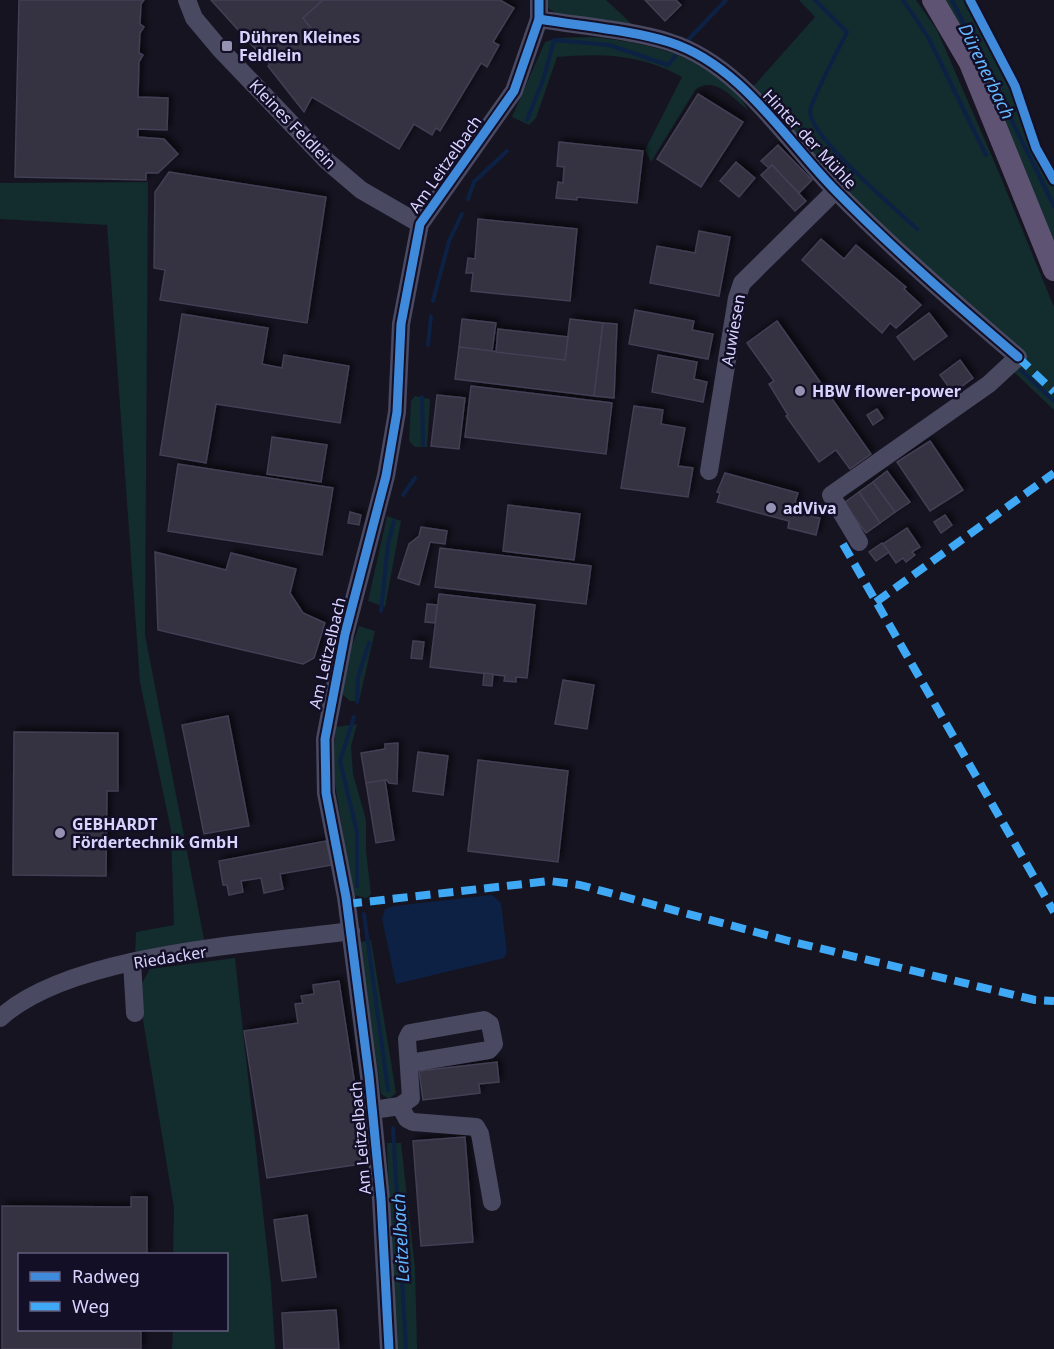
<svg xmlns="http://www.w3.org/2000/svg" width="1054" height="1349" font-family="'Noto Sans',sans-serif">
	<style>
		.green { fill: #132c2d }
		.water { fill: #0d2144 }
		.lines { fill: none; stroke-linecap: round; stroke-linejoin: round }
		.stream { stroke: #0d2144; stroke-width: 4 }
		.building { fill: #343243; stroke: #433f54; stroke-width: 1.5; filter: url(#shadow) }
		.minor { stroke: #4a4962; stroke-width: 18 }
		.major { stroke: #5e5373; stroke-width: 22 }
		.quiet { stroke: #3fa9f5; stroke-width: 8; stroke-dasharray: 15 8; stroke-linecap: butt }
		.cycleway-casing { stroke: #130f26; stroke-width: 13 }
		.cycleway { stroke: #408adc; stroke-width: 9 }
		.poi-dot { fill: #9591b1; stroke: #130f26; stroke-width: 2 }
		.labels { text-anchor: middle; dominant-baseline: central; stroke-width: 5; stroke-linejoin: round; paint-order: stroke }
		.poi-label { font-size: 16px; font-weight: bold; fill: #d9d4ff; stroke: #130f26; text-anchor: start }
		.street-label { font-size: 16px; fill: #d9d4ff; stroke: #130f26 }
		.water-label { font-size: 18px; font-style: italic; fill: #62b6ff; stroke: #130f26 }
	</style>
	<defs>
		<filter id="shadow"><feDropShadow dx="3.5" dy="-3.5" stdDeviation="3" flood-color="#0009"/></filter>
	</defs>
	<rect width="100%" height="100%" fill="#161421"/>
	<g class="green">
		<path d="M546,0H606L634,26L561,16L549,9Z"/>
		<path d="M799,0H916L937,30L997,168L1054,307V410L1014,372L1026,360L898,246L751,89L815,17Z"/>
		<path d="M945,0H975L1018,86L1039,148L1054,171V255C1022,168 995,78 945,0Z"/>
		<path d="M592,37C645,42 722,58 748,110C732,98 716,76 696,89L651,162L645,150L682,77C640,54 603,53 557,57L536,118L529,125L512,117L545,42L558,38Z"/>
		<path d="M148,182L145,635L205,944L135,956L136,932L174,925L171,830L140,682L107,225L0,219V183Z"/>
		<path d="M415,396L430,399L427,447H415L409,441L411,401Z"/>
		<path d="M387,516L401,521L385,607L368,601Z"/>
		<path d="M359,626L375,631L359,701H350L342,694L344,668Z"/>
		<path d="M357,724L351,746L353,774L366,820V851L371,894L367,898L353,895L332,766L336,727Z"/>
		<path d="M371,940L396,1093L389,1099L381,1094L360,942Z"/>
		<path d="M235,958L271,1285L275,1349H172L173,1330H226V1254H173L174,1208L143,1020L142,983L150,969Z"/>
		<path d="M387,1143H401L415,1268L417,1349H394Z"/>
	</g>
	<path class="water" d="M492,895L501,903L507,952L504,958L396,984L382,919L385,909L394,906Z"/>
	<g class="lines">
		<g class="stream">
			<path d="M815,0L847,32C841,45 810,102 810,111C809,136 897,210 917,229"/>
			<path d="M903,0L928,37L986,155"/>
			<path d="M952,0L1054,206"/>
			<path d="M687,41L726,0"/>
			<path d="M527,120L543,80L554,40L609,45L668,65L676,55"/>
			<path d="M468,199L474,182L507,151"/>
			<path d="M433,301L449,241L462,214"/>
			<path d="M428,345L431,316"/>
			<path d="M1021,370L1054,401"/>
			<path d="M422,397L423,445"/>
			<path d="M403,495L415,478"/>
			<path d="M381,611L388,544L394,521"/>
			<path d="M357,702L358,677L369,643"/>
			<path d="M354,717L340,761L357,832V886"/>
			<path d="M364,914L388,1090"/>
			<path d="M393,1128L406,1349"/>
		</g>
	</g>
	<g class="building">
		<path d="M19,0H144L141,4L140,24L144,27L140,33L139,53L143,55L139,62L138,97L168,98L167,130L138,129V137L164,139L178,154L158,173H146V180L15,177Z"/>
		<path d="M211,0H323L303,18L312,29L270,65Z"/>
		<path d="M323,0H500L514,8L493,42L499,45L487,67L481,63L440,131L436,128L432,135L414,124L399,149L312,97L304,112L268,66L312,29L303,18Z"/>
		<path d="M645,0H676L681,5L665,21Z"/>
		<path d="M698,94L743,122L701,187L657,159Z"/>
		<path d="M559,142L643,151L637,203L577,197V200L556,198L558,182L563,183L564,167L557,166Z"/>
		<path d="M778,145L812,180L799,193L772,165L769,168L761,161Z"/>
		<path d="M736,162L755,178L739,197L720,181Z"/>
		<path d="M772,165L806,201L795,211L761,175Z"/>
		<path d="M169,172L326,197L307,323L160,300L165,270L154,268L155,192Z"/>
		<path d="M478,219L577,229L570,301L471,291L473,273H466L468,258L475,259Z"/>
		<path d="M699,231L730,237L719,296L650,283L657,246L695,253Z"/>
		<path d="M821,239L844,259L856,245L906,287L904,289L921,305L896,328L890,323L882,333L802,260Z"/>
		<path d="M635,310L694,321L692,330L713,334L708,359L629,344Z"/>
		<path d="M929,313L947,336L914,360L897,337Z"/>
		<path d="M182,314L268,328L262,364L282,368L284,355L349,366L340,423L216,404L206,463L160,455Z"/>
		<path d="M462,319L496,323L492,351L459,347Z"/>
		<path d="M570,319L603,323L594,396L455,379L459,347L565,360Z"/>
		<path d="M777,321L871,454L850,469L836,450L819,462L786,416L788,415L769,384L774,381L747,343Z"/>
		<path d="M603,323L617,324L614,398L594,396Z"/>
		<path d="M498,329L568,337L565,360L496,352Z"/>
		<path d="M658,355L697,362L694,379L707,382L703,402L652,392Z"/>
		<path d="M960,360L973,378L953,393L940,375Z"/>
		<path d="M471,386L612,403L606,454L465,437Z"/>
		<path d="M437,395L465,398L459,449L431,446Z"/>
		<path d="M634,406L663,410L661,424L685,428L678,466L693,468L688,497L621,488Z"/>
		<path d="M877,409L883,418L873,425L867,415Z"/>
		<path d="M272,437L327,445L321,482L267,474Z"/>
		<path d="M930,441L963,490L930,511L897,462Z"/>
		<path d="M178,464L333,488L322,555L168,531Z"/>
		<path d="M887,471L910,502L895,512L873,482Z"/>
		<path d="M725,473L798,493L795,502L801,504L799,513L820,518L816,535L788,528L789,521L717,502L720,493L717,492Z"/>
		<path d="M873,482L895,512L880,523L859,492Z"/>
		<path d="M859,492L880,523L866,533L844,503Z"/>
		<path d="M508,505L580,514L574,560L503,551Z"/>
		<path d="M350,512L361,515L359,525L348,523Z"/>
		<path d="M945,515L952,525L941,533L934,522Z"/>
		<path d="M421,527L447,531L445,544L430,542L419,585L398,578L409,544L419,536Z"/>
		<path d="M907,528L920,547L912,552L915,555L906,562L903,558L896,563L883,544Z"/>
		<path d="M882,543L889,552L876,561L869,552Z"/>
		<path d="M440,548L591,566L586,604L435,587Z"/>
		<path d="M155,552L226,570L231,553L296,569L290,593L303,613L325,623L314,658L303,664L158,630Z"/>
		<path d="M439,594L535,605L527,678L516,677V682L504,681L505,676L430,667Z"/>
		<path d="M427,604L437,605L435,623L425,622Z"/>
		<path d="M413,641L424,642L422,659L411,658Z"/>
		<path d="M484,673L493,674L492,686L483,685Z"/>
		<path d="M563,680L594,685L587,729L555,724Z"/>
		<path d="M228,716L249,826L204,834L182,725Z"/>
		<path d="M14,732L118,733V791H107L106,876L13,875Z"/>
		<path d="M398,743L397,784L389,783L387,780L366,783L361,753L385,749V744Z"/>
		<path d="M418,752L448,756L443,795L413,791Z"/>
		<path d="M478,760L568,771L558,862L468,851Z"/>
		<path d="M385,780L394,840L376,843L366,783Z"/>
		<path d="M326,841L332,865L280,874L283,889L264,893L261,878L241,881L243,892L229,895L227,885H223L219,861Z"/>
		<path d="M339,981L362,1131L356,1132L361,1164L267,1178L244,1031L298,1023L295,1004L303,1003L301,996L314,994L313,985Z"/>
		<path d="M497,1062L499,1082L479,1084L480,1093L423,1100L419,1071Z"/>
		<path d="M465,1137L473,1242L421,1246L413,1141Z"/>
		<path d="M131,1197H147V1254H20V1330H141V1349H2V1206L131,1207Z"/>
		<path d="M307,1215L316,1277L282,1281L274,1220Z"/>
		<path d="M336,1310L339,1349H284L282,1313Z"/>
	</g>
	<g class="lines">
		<g class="minor">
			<path d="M187,0L194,18L220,49L327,161L361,190L420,224"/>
			<path d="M539,19C580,26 631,30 669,42C742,65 786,141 837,192C894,250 956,304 1018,357L989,384L831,495L859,542"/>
			<path d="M709,471L737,298L742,283L835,191"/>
			<path d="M132,962L135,1013"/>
			<path d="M0,1018C71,953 255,944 351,931"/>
			<path d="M400,1106L407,1119L413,1122L476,1127L480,1134L492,1202"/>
			<path d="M373,1110L400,1106L411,1098L407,1039L410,1033L484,1020L490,1024L494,1044L489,1050L410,1063"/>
			<path d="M389,1349L381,1199L369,1076L346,897L326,793L325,739L345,634L386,476L397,412L401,324L420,224L514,91L539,19V0"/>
		</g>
		<path class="major" d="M933,0L970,63L1054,270"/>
		<g class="quiet">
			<path d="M1018,357L1054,392"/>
			<path d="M843,544L1054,912"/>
			<path d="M876,602L1054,473"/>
			<path d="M347,904L550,881L580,885L789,941L1035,1000L1054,1001"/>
		</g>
		<g class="cycleway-casing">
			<g id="cycleway">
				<path d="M970,0L1015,86L1036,148L1054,180"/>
				<path d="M539,19C580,26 631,30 669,42C742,65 786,141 837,192C894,250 956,304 1018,357"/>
				<path d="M389,1349L381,1199L369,1076L346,897L326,793L325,739L345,634L386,476L397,412L401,324L420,224L514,91L539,19V0"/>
			</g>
		</g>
		<use href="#cycleway" class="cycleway"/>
	</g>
	<g class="poi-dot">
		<rect x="221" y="40" width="12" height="12" rx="3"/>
		<circle cx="800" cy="391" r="6"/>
		<circle cx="771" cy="508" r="6"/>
		<circle cx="60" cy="833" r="6"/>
	</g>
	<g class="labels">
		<g class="poi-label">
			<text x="239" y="37">Dühren Kleines<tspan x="239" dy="18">Feldlein</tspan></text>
			<text x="812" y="391">HBW flower-power</text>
			<text x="783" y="508">adViva</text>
			<text x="72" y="824">GEBHARDT<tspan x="72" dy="18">Fördertechnik GmbH</tspan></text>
		</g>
		<g class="street-label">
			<text transform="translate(293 124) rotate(46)">Kleines Feldlein</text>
			<text transform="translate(810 139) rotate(47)">Hinter der Mühle</text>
			<text transform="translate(445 164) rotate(-55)">Am Leitzelbach</text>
			<text transform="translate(733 330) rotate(-80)">Auwiesen</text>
			<text transform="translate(327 653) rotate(-77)">Am Leitzelbach</text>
			<text transform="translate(170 957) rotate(-9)">Riedacker</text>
			<text transform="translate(360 1138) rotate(-95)">Am Leitzelbach</text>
		</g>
		<g class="water-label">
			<text transform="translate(987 71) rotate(64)">Dürenerbach</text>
			<text transform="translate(400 1238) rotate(-93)">Leitzelbach</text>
		</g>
	</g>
	<rect x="18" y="1253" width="210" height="78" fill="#130f26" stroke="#625e7d" stroke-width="1.5"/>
	<rect x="30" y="1272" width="30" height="9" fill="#408adc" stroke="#625e7d" stroke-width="1.5"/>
	<text x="72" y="1283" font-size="18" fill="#d9d4ff">Radweg</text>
	<rect x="30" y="1302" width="30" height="9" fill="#3fa9f5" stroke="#625e7d" stroke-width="1.5"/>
	<text x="72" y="1313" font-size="18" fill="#d9d4ff">Weg</text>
</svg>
